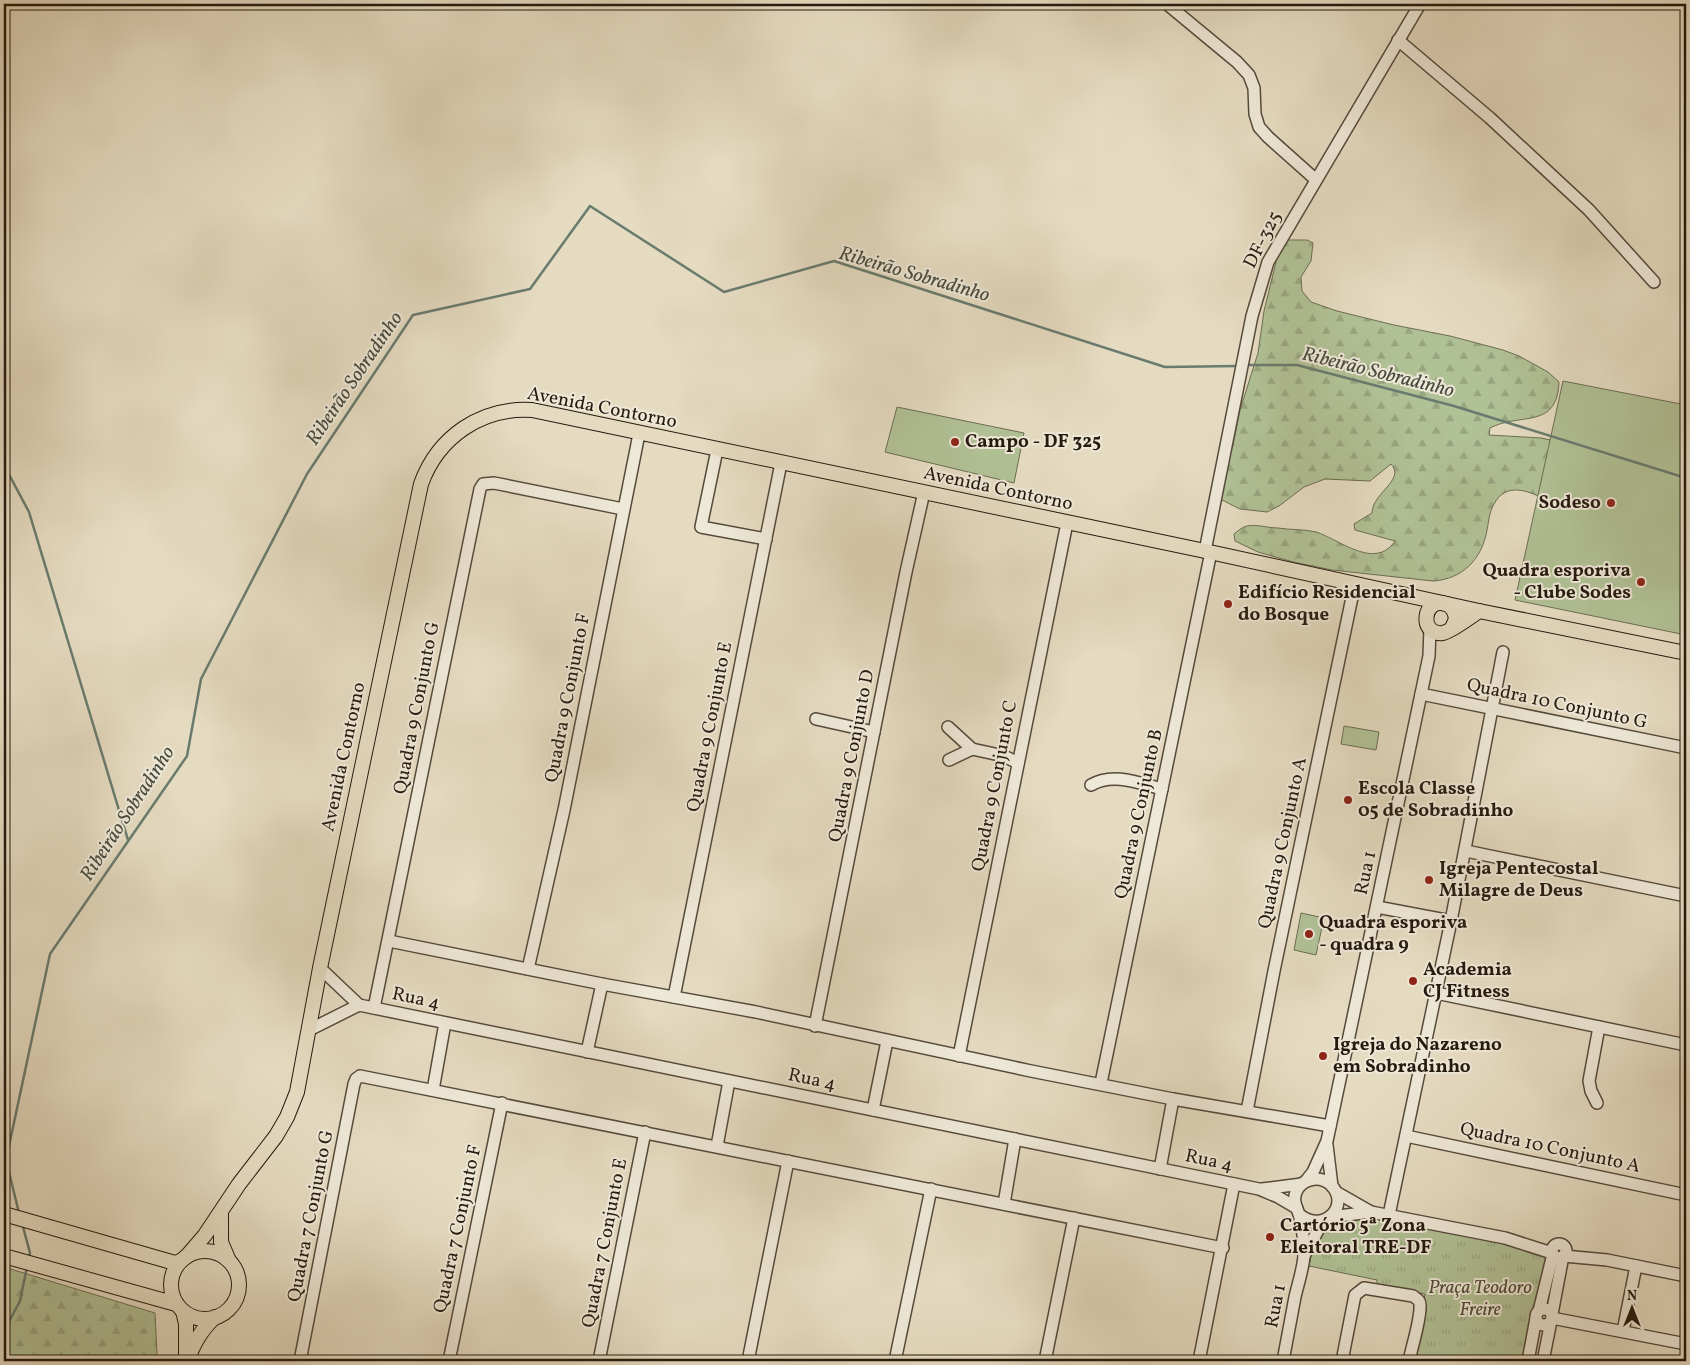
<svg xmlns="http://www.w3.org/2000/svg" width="1690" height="1365" font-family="Vollkorn,serif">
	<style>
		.grass { fill: url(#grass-tufts); stroke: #6b6e52 }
		.forest { fill: url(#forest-firs); stroke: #6b6e52 }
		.pitch { fill: #b1c196; stroke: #6b6e52 }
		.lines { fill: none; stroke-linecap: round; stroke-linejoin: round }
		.stream { stroke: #697b6e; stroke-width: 2.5 }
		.minor-casing { stroke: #554a3c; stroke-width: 14 }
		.major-casing { stroke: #251a0f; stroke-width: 16 }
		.minor { stroke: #eee8d7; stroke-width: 11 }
		.major { stroke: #e5dbc1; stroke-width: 14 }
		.poi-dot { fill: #8f2418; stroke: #eee8d7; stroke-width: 2 }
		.labels { text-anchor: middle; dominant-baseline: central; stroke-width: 4; stroke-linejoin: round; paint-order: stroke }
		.street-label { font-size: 19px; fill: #251a0f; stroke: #eee8d7 }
		.poi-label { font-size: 19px; font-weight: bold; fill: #251a0f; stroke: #eee8d7; text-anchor: start }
		.park-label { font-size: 19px; font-style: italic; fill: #4f4c38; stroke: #eee8d7 }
		.water-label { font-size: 20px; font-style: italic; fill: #474b3f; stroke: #eee8d7 }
	</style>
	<defs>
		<pattern id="grass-tufts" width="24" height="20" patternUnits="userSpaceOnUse" patternTransform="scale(1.25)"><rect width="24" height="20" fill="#b1c196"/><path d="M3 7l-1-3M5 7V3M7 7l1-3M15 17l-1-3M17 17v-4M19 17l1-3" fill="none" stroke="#98a580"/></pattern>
		<pattern id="forest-firs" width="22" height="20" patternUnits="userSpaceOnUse" patternTransform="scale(1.25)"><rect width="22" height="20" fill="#b1c196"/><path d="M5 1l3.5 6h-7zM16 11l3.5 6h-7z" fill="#98a580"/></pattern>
	</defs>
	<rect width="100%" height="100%" fill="#e5dbc1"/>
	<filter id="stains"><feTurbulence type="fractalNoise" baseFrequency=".004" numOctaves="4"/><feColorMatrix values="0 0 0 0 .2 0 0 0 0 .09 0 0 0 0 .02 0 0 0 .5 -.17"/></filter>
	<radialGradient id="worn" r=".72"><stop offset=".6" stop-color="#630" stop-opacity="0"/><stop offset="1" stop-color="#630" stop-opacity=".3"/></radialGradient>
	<path class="grass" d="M1367,1213L1522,1246L1546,1255L1525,1361H1412L1425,1294L1377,1286V1280L1309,1266C1312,1251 1316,1227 1332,1220C1342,1216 1356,1215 1367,1213Z"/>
	<g class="forest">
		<path d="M1287,240H1307L1313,243L1311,261L1301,277L1302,291L1311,302L1337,311L1394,325L1450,336L1503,350L1519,356L1548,372L1559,382C1557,430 1521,412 1490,428L1489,435L1541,438L1570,444L1548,501C1530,491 1506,481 1494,504C1489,512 1489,521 1487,530C1482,559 1463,579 1433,581L1332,570L1293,562L1258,552L1235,541L1234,534C1238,531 1242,527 1247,526C1257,524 1268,528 1278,528C1290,530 1304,529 1316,532C1339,539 1375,571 1395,541L1355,530L1354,524L1372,513C1372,493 1406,480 1391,464L1370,481L1325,479L1304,487L1279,506L1267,512L1240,509L1220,499V488L1233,445L1240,410L1258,353L1264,311L1277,258L1282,245Z"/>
		<path d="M4,1267L155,1313L157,1355L155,1361H4Z"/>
	</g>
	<g class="pitch">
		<path d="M1563,381L1686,405V635L1515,600Z"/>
		<path d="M897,407L1024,433L1014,483L885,452Z"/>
		<path d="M1344,726L1379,732L1376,750L1341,744Z"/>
		<path d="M1301,913L1324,918L1316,955L1294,950Z"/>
	</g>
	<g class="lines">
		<g class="stream">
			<path d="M1246,365H1297L1454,406L1686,478"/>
			<path d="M4,465L29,512L128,840"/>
			<path d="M19,1213L6,1160L50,954L187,756L201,679L307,474L413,315L530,289L590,206L724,292L834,261L1165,367L1238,366"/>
			<path d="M22,1223L30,1253L28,1259"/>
			<path d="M4,1331L20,1301L27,1267"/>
		</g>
		<g class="minor-casing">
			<g id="minor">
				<path d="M1167,4L1237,62L1249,75L1254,88L1255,114L1259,127L1268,137L1315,179"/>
				<path d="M1398,40L1490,118L1589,210L1654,282"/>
				<path d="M717,450L701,527L766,539"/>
				<path d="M1205,551L1252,316L1268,262L1420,4"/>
				<path d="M1421,694L1686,748"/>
				<path d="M816,719L874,732"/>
				<path d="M948,727L972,749L1004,756L1018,763"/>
				<path d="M949,760L972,749"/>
				<path d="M1091,785C1113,772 1139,783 1162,789"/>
				<path d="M1466,851L1686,896"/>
				<path d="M1377,907L1451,921"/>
				<path d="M389,941L602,984L756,1012L1031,1071L1173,1099L1330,1126"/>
				<path d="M320,968L359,1005L1259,1189L1278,1197L1295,1207"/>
				<path d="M528,969L564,810L639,434"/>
				<path d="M1436,993L1686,1045"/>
				<path d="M674,997L781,463"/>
				<path d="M374,1008L480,489L483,484L494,483L623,509"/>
				<path d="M815,1026L906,572L924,492"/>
				<path d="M309,1030L359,1005"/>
				<path d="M587,1052L602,984"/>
				<path d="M959,1056L1067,523"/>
				<path d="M1101,1083L1211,552"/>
				<path d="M433,1090L445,1023"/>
				<path d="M1597,1103L1591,1091L1589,1081L1599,1027"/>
				<path d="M873,1110L887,1041"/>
				<path d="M1247,1111L1274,971L1355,583"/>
				<path d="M1406,1136L1686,1195"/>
				<path d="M1327,1145L1332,1186"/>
				<path d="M717,1146L729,1081"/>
				<path d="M1160,1169L1173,1099"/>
				<path d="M1306,1181L1313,1172L1327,1141L1429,656L1430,628"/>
				<path d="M1262,1189L1302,1184"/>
				<path d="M1336,1192L1371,1212L1505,1238L1552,1253"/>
				<path d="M1004,1204L1015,1139"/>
				<path d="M1389,1215L1451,921L1503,652"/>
				<path d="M1330,1217L1371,1212"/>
				<circle cx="1559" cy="1251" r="7"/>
				<path d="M1304,1256L1323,1221"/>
				<path d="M1564,1256L1607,1260L1686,1276"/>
				<circle cx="1544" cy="1317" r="8"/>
				<path d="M1539,1311L1553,1254"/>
				<path d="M1552,1314L1563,1256"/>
				<path d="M1552,1318L1686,1344"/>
				<path d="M1623,1331L1636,1266"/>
				<path d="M300,1361L354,1084L356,1079L360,1076L1223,1248"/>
				<path d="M449,1361L502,1103"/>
				<path d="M599,1361L645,1132"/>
				<path d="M748,1361L788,1161"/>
				<path d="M895,1361L931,1189"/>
				<path d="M1045,1361L1074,1218"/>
				<path d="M1199,1361L1234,1184"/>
				<path d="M1283,1361C1287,1340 1291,1318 1295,1297C1298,1284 1303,1269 1304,1256C1304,1244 1303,1229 1300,1218C1298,1208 1292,1203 1296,1192C1302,1178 1320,1175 1331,1185C1351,1205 1324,1234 1300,1215"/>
				<path d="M1342,1361L1355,1295L1364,1288L1413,1296C1417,1299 1420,1300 1420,1305C1421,1319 1412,1346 1409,1361"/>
				<path d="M1528,1361L1536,1318"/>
				<path d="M1543,1361L1551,1321"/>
			</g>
		</g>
		<g class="major-casing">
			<g id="major">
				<path d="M1452,628L1456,619C1455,612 1452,606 1446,604C1423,596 1418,636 1443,633C1451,631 1472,616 1479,611"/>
				<path d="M4,1214L175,1263L181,1261"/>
				<path d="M221,1215V1242L229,1261"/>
				<circle cx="205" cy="1285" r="34"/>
				<path d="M4,1256L176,1304"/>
				<path d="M187,1256L205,1235L239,1184L276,1136L287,1117L297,1092L320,968L421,484C438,437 481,407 532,410L1205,551L1479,611L1686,653"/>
				<path d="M183,1311L186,1324V1355"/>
				<path d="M187,1361C194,1343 201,1330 215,1317"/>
			</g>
		</g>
		<use href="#minor" class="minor"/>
		<use href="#major" class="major"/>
	</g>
	<g class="poi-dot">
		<circle cx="955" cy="442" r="5"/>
		<circle cx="1611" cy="503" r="5"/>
		<circle cx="1641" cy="582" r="5"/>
		<circle cx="1228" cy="604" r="5"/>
		<circle cx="1348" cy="800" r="5"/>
		<circle cx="1429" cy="880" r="5"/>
		<circle cx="1309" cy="934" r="5"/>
		<circle cx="1413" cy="981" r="5"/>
		<circle cx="1323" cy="1056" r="5"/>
		<circle cx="1270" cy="1237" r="5"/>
	</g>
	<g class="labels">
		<g class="street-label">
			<text transform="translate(1263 240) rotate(-63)">DF-325</text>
			<text transform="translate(602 408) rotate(11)">Avenida Contorno</text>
			<text transform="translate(998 489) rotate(12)">Avenida Contorno</text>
			<text transform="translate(568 698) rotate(-79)">Quadra 9 Conjunto F</text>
			<text transform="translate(1557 704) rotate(12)">Quadra 10 Conjunto G</text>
			<text transform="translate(417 708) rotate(-79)">Quadra 9 Conjunto G</text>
			<text transform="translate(710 727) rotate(-79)">Quadra 9 Conjunto E</text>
			<text transform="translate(852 756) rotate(-79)">Quadra 9 Conjunto D</text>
			<text transform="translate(344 757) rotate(-78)">Avenida Contorno</text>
			<text transform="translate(995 786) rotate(-79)">Quadra 9 Conjunto C</text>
			<text transform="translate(1139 814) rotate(-78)">Quadra 9 Conjunto B</text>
			<text transform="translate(1283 843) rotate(-78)">Quadra 9 Conjunto A</text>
			<text transform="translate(1366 873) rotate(-78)">Rua 1</text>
			<text transform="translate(416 999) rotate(12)">Rua 4</text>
			<text transform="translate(812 1080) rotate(12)">Rua 4</text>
			<text transform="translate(1550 1148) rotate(12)">Quadra 10 Conjunto A</text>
			<text transform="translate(1209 1161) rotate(12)">Rua 4</text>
			<text transform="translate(311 1216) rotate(-79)">Quadra 7 Conjunto G</text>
			<text transform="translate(458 1229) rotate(-78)">Quadra 7 Conjunto F</text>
			<text transform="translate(605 1243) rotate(-79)">Quadra 7 Conjunto E</text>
			<text transform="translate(1276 1306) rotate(-79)">Rua 1</text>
		</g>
		<g class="poi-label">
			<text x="965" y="442">Campo - DF 325</text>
			<text x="1601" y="503" text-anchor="end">Sodeso</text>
			<text x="1631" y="571" text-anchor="end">Quadra esporiva<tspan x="1631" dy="22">- Clube Sodes</tspan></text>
			<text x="1238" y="593">Edifício Residencial<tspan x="1238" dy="22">do Bosque</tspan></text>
			<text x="1358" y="789">Escola Classe<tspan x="1358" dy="22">05 de Sobradinho</tspan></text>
			<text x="1439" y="869">Igreja Pentecostal<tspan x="1439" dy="22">Milagre de Deus</tspan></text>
			<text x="1319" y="923">Quadra esporiva<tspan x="1319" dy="22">- quadra 9</tspan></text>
			<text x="1423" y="970">Academia<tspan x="1423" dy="22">CJ Fitness</tspan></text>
			<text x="1333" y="1045">Igreja do Nazareno<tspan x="1333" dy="22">em Sobradinho</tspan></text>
			<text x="1280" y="1226">Cartório 5ª Zona<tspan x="1280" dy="22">Eleitoral TRE-DF</tspan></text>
		</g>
		<g class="park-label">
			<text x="1480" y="1288">Praça Teodoro<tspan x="1480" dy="22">Freire</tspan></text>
		</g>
		<g class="water-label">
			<text transform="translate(914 275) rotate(16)">Ribeirão Sobradinho</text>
			<text transform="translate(1378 373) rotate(14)">Ribeirão Sobradinho</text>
			<text transform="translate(355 379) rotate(-56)">Ribeirão Sobradinho</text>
			<text transform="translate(128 814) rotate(-57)">Ribeirão Sobradinho</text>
		</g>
	</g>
	<rect width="1690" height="1365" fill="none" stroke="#e5dbc1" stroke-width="20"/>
	<rect x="5" y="5" width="1680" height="1355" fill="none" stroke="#251a0f" stroke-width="2.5"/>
	<rect x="10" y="10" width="1670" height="1345" fill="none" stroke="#251a0f"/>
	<g transform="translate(1632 1308)" stroke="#eee8d7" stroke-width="4" paint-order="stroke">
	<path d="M0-4L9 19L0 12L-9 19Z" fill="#251a0f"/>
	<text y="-8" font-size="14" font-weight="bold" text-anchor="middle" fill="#251a0f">N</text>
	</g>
	<rect width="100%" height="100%" filter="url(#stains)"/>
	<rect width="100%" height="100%" fill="url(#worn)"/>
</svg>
